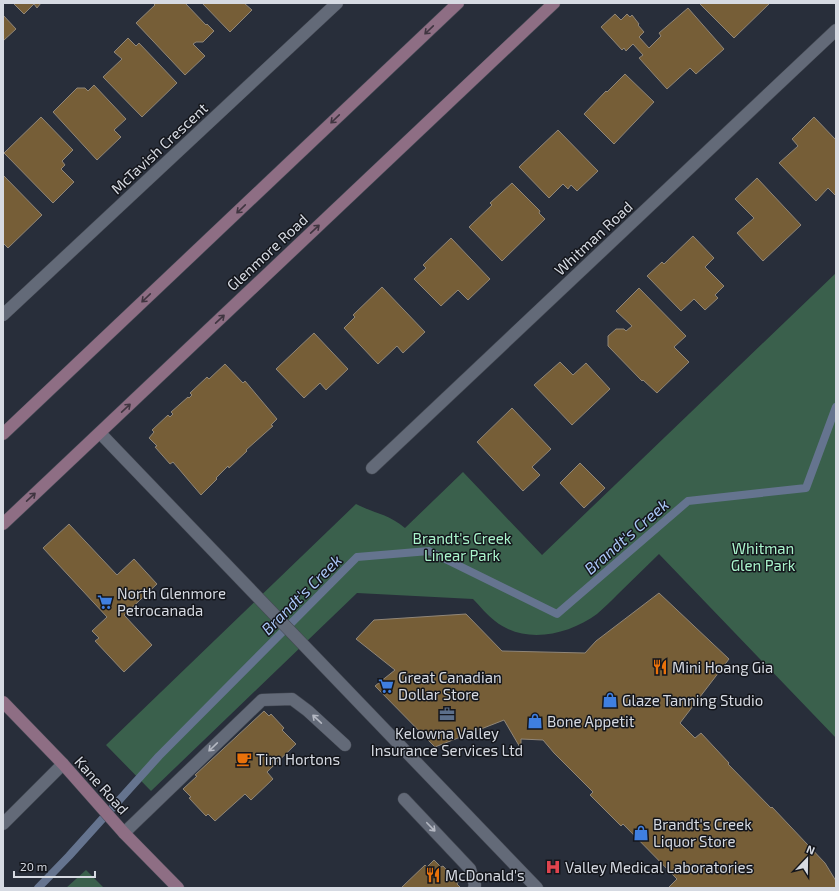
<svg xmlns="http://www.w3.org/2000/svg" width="839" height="891" font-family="'Exo 2',sans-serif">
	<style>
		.green { fill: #3a604c }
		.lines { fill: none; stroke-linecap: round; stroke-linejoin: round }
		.stream { stroke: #65748f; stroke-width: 8 }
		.building { fill: #765e37; stroke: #908678 }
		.lane-casing { stroke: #444953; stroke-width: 13 }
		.street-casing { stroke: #444953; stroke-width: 13 }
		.secondary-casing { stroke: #444953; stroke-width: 13 }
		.lane { stroke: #636a78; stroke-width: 12 }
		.street { stroke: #636a78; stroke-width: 12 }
		.secondary { stroke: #8e6e84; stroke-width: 12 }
		.oneway { stroke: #3f3540 }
		.oneway2 { stroke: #b4b8c2 }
		.labels { text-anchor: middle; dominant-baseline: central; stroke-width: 3; stroke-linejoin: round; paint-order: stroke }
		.street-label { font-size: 15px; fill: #d6dae2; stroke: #14161c }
		.park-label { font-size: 15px; fill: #aaf5cc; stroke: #14161c }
		.poi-label { font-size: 15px; fill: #d6dae2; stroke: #14161c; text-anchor: start }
		.water-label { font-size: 16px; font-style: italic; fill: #aac7f7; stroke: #14161c }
	</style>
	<rect width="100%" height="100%" fill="#282e3a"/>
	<g class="green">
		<path d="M836,273V738L659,554C645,568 631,581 617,595C611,601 604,608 597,614C568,635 525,645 495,621C487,615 480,606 473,599L357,593L151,791L106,745L356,504C375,514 387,513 405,528L463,472L542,555Z"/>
		<path d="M86,870L104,888H66Z"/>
	</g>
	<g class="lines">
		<path class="stream" d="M38,888L69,856L159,756L357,557L429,551L557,614L688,501L806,488L836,407"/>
	</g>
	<g class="building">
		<path d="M13,3H41L37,8L34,4L24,14Z"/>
		<path d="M153,3H185L206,25L207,24L214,31L203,42H196L193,44L205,56L185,75L136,23L155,5Z"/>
		<path d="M202,3H244L252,10L230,32Z"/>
		<path d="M699,3H770L734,38Z"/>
		<path d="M688,8L724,49L696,74L690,68L667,89L639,58L643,55L633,44L626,51L624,48L622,50L601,27L615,14L621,20L627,14L630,17L632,15L639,24L638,25L644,32L639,37L649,48L661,36L659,33Z"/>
		<path d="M3,15L16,29L3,41Z"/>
		<path d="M128,38L136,46L139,43L177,83L142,117L103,77L122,59L114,52Z"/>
		<path d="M625,74L654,102L614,144L584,114L606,91L607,92Z"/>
		<path d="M94,85L126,119L114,130L121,137L97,160L53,112L77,88H85L88,91Z"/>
		<path d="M41,117L73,150L62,161L65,165L61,169L74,182L53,203L4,153Z"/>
		<path d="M814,117L836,140V196L828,188L816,201L779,163L798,146L792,139Z"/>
		<path d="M558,130L598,171L577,191L571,185L568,189L563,184L549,198L519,167Z"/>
		<path d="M3,175L42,215L8,248L3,243Z"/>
		<path d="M757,178L801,225L763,261L737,233L754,218L735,199Z"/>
		<path d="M512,183L540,211L539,213L545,219L502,261L469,227L492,205L490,203Z"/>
		<path d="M693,236L714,258L705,267L724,286L715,295L718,298L705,310L694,299L681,311L647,276L662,262L664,264Z"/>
		<path d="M451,238L490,279L468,300L458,290L441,306L414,279L426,268L423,265Z"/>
		<path d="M382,287L425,332L403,353L397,346L378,364L344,328L355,317L353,315Z"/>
		<path d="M639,288L686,336L674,347L689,362L657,393L643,380L642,381L608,346V336L616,329H624L626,331L632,326L616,311Z"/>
		<path d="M314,333L348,369L326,390L320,383L304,398L276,369Z"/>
		<path d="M560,362L573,375L586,363L610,389L572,425L534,385Z"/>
		<path d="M225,364L243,383L245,381L277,419L271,425L273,426L246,450L247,451L229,468L228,466L216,478L217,479L201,495L173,462L170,464L155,447L157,446L149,438L154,432L152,430L168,415L170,417L173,414L171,412L188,397L189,398L192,395L190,393L207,377L209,379Z"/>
		<path d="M512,408L551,449L532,467L540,475L523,491L477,442Z"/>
		<path d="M580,463L605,488L584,508L560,483Z"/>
		<path d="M69,524L117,575L134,559L157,584L124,615L152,645L124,672L95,641L99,638L92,631L107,617L43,548Z"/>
		<path d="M659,593L729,659L680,723L695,738L701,733L729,763L728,764L771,808L772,807L825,863L836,881V888H668L677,879L623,824L621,826L590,795L593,792L554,753L543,740L521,739V749L504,720L435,747L375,686L395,670L356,639L374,620L466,614L502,651L585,653L596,641Z"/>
		<path d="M264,711L269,716L271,714L284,728L282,730L296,744L267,772L273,779L251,800L245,794L215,821L208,814L206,816L189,798L191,797L183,789L197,776L195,775Z"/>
		<path d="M434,860L441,867L443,866L458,882L457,884L461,888H403L402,887L425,865L427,867Z"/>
	</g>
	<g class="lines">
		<g class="lane-casing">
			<g id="lane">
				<path d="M404,799L470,869L475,885L474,888"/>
				<path d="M3,824L63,764"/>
				<path d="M124,833L262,700L292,699L308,711L345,745"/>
			</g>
		</g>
		<g class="street-casing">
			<g id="street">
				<path d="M3,315L337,3"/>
				<path d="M100,433L537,888"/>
				<path d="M372,468L836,30"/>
			</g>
		</g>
		<g class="secondary-casing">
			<g id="secondary">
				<path d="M3,434L458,3"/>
				<path d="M3,524L554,3"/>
				<path d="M3,702L63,764L124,833L178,888"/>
			</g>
		</g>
		<use href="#lane" class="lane"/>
		<use href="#street" class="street"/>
		<use href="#secondary" class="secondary"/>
	</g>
	<defs><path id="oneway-shaft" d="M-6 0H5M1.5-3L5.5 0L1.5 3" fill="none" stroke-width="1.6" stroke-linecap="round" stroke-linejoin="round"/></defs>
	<g class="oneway">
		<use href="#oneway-shaft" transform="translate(429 30) rotate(136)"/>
		<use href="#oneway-shaft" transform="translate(335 119) rotate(136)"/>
		<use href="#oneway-shaft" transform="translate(241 209) rotate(136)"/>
		<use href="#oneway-shaft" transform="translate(315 229) rotate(-43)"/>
		<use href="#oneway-shaft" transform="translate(146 298) rotate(136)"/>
		<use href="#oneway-shaft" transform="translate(220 319) rotate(-43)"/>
		<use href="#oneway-shaft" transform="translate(126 408) rotate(-43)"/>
		<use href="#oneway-shaft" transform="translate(31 497) rotate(-43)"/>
	</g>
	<g class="oneway2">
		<use href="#oneway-shaft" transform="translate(317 719) rotate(-137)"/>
		<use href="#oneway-shaft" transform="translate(213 747) rotate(136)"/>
		<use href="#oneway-shaft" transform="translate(431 827) rotate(46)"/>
	</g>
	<defs>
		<g id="supermarket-bare" transform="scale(1.2)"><path d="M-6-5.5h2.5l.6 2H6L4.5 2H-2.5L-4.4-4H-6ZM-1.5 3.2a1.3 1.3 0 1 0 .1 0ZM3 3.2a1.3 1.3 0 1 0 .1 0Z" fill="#3f7fe0" stroke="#14161c" stroke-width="2.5" paint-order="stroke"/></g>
		<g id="restaurant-bare" transform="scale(1.2)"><path d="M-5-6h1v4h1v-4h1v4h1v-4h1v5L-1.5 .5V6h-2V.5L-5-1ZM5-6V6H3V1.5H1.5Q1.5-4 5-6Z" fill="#e8710a" stroke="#14161c" stroke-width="2.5" paint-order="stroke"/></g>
		<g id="shop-bare" transform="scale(1.2)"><path d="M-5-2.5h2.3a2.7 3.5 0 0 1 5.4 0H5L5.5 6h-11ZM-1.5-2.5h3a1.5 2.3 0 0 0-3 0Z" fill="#3f7fe0" stroke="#14161c" stroke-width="2.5" paint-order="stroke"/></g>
		<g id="office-bare" transform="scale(1.2)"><path d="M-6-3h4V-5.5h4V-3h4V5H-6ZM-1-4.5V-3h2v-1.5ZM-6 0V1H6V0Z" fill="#5c6f8a" stroke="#14161c" stroke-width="2.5" paint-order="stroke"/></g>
		<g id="cafe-bare" transform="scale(1.2)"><path d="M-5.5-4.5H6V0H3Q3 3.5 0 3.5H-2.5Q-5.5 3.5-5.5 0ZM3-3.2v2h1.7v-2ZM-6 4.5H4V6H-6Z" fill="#e8710a" stroke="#14161c" stroke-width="2.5" paint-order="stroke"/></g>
		<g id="hospital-bare" transform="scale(1.2)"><path d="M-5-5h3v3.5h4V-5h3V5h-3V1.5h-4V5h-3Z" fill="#e0444e" stroke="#14161c" stroke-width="2.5" paint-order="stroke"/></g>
	</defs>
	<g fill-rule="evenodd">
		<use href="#supermarket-bare" x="105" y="602"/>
		<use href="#restaurant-bare" x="660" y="667"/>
		<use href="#supermarket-bare" x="386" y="686"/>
		<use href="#shop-bare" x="610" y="700"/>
		<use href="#office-bare" x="447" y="714"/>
		<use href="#shop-bare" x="535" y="721"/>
		<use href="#cafe-bare" x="244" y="759"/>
		<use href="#shop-bare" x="641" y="833"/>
		<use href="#hospital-bare" x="553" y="867"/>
		<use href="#restaurant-bare" x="433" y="875"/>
	</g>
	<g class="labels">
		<g class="street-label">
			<text transform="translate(159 148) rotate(-43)">McTavish Crescent</text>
			<text transform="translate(593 238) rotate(-43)">Whitman Road</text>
			<text transform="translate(267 252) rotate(-43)">Glenmore Road</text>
			<text transform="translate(102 785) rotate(48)">Kane Road</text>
		</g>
		<g class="park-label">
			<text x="462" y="538">Brandt's Creek<tspan x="462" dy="17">Linear Park</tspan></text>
			<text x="763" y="548">Whitman<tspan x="763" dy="17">Glen Park</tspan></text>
		</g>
		<g class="poi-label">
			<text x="117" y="593">North Glenmore<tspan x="117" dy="17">Petrocanada</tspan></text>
			<text x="672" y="667">Mini Hoang Gia</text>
			<text x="398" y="677">Great Canadian<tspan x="398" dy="17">Dollar Store</tspan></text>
			<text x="622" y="700">Glaze Tanning Studio</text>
			<text x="547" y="721">Bone Appetit</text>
			<text x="447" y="733" text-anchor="middle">Kelowna Valley<tspan x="447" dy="17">Insurance Services Ltd</tspan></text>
			<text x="256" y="759">Tim Hortons</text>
			<text x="653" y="824">Brandt's Creek<tspan x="653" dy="17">Liquor Store</tspan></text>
			<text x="565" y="867">Valley Medical Laboratories</text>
			<text x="445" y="875">McDonald's</text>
		</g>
		<g class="water-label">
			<text transform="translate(626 536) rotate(-41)">Brandt's Creek</text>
			<text transform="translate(301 594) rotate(-45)">Brandt's Creek</text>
		</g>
	</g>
	<rect width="839" height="891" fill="none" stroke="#d6dae2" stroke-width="8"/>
	<g transform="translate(807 859) rotate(22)" stroke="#14161c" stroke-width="3" paint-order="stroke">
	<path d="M0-3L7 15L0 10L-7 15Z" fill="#d6dae2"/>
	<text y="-6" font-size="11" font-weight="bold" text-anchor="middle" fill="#d6dae2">N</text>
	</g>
	<path d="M14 871v6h81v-6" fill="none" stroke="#d6dae2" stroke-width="2"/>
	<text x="20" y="871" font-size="12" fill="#d6dae2" stroke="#14161c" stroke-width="3" paint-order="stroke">20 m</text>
</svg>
